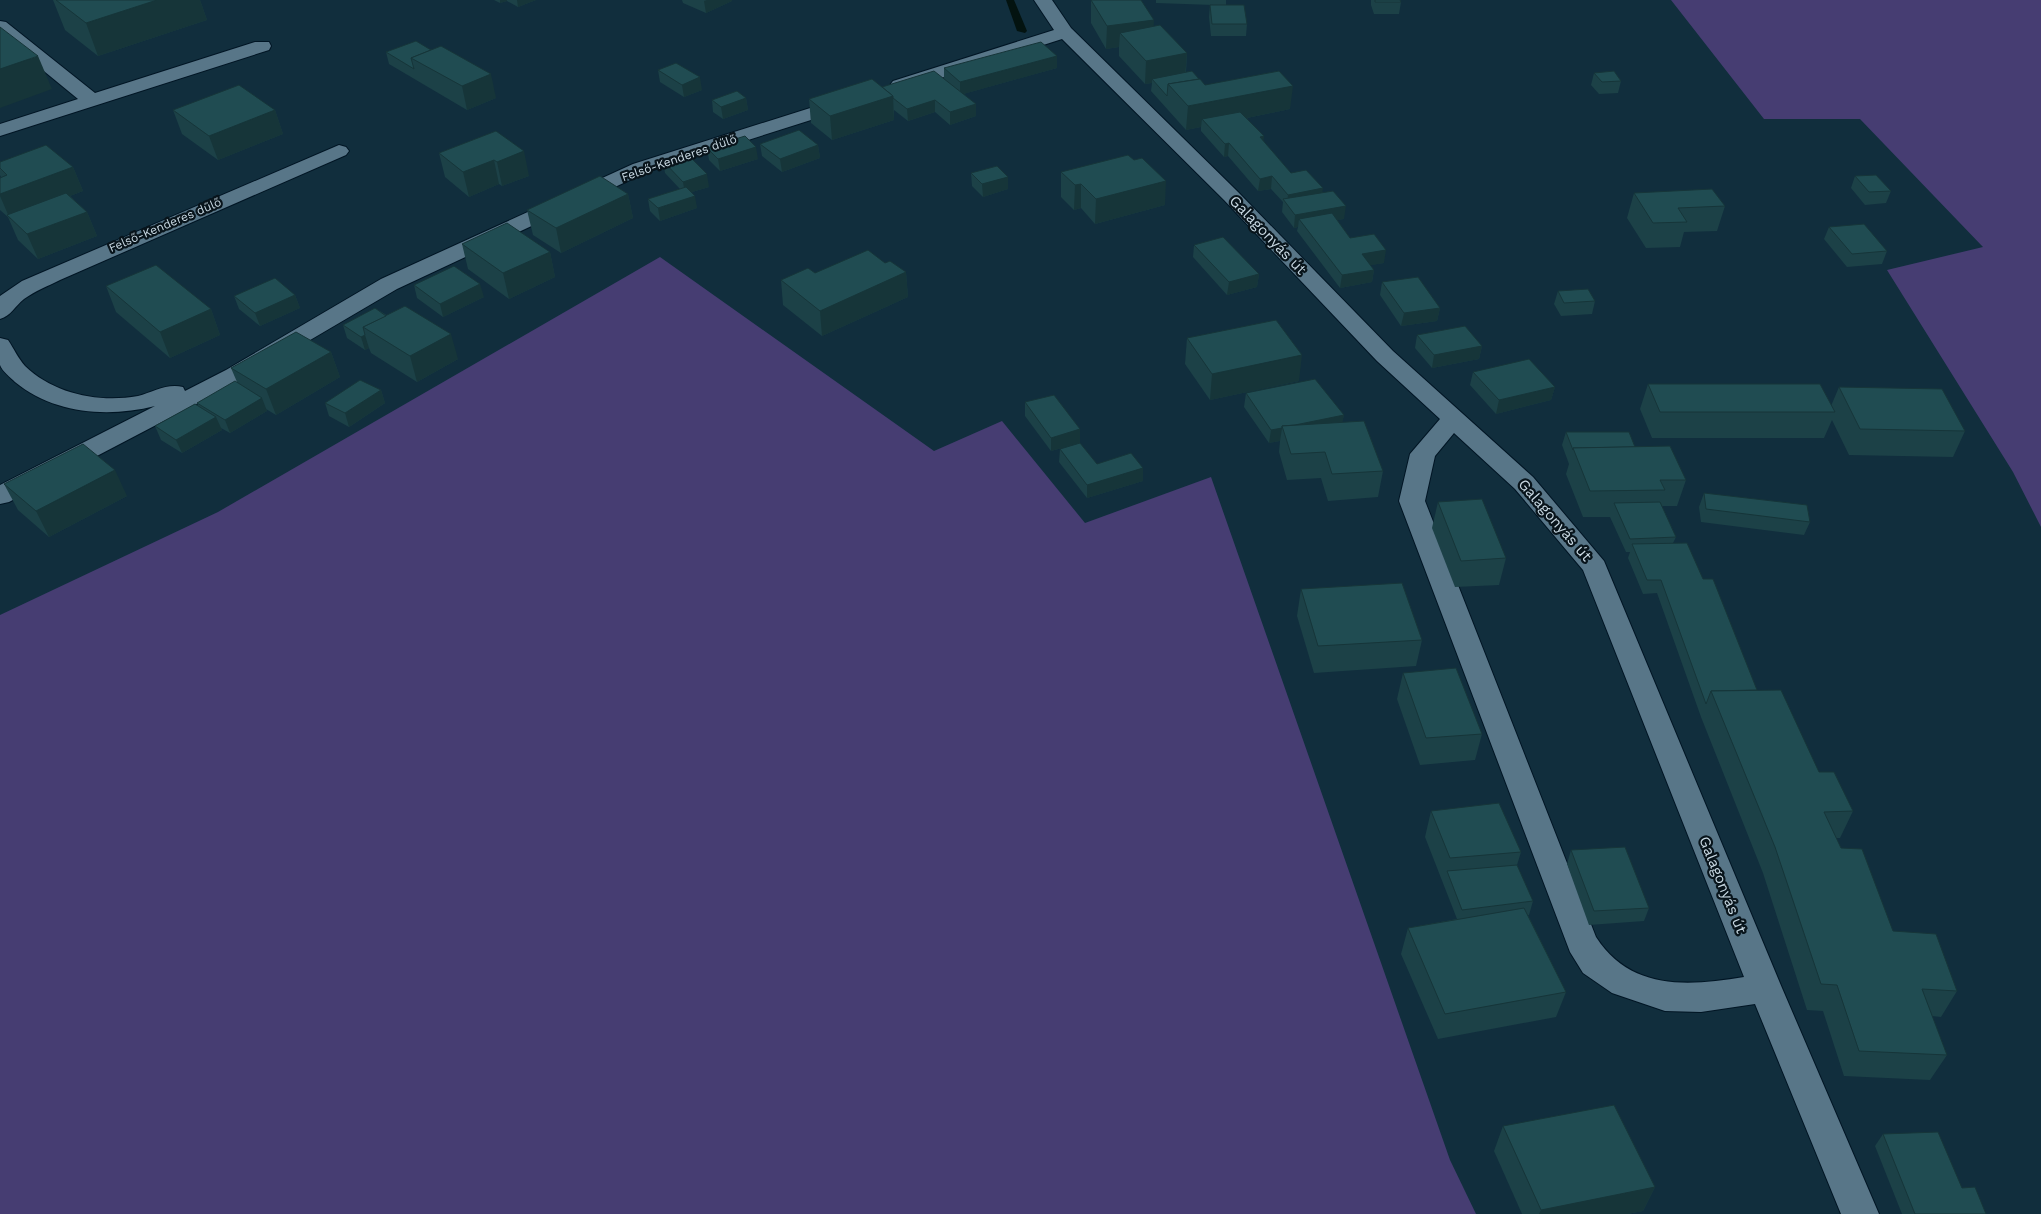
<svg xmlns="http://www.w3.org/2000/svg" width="2041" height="1214" font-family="'Work Sans',sans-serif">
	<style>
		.green { fill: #463d72 }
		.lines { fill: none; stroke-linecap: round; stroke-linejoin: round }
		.stream { fill: #031310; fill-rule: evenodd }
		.minor-casing { stroke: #001524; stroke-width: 2 }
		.minor { fill: #587688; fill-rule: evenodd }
		.wall { fill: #1c4147 }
		.shaded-wall { fill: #163539 }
		.building { fill: #204c52; stroke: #163539 }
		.labels { text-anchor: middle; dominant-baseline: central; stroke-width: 4.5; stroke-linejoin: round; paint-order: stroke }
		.far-street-label { font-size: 12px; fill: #c8d8e2; stroke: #08141b }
		.street-label { font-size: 15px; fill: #c8d8e2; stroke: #08141b }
	</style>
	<rect width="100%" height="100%" fill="#112e3d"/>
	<g class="green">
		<path d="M1671,0H2041V527L2013,472L1887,270L1983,247L1860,119H1764Z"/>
		<path d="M660,257L934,451L1002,421L1085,523L1211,477L1450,1160L1476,1214H0V615L218,512Z"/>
	</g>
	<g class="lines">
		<path class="stream" d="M1006,0H1014L1027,31L1025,33L1017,31Z"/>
		<g class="minor-casing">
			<g id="minor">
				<path d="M1034,0H1052L1071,28L1238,192L1393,351L1533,477L1604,561L1782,988L1879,1214H1841L1755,1004L1701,1012L1665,1011L1612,993L1583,973L1570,952L1399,501L1410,454L1440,419L1377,361L1224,200L1062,39L907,89H893L890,85L893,81L1054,30ZM1454,433L1515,489L1583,570L1744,977C1688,986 1631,991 1596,937L1425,501L1435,456Z"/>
				<path d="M0,21L6,22L95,93L255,42H269L271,46L269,50L0,136V124L78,99L0,35Z"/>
				<path d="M845,97L852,99L855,103L852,107L647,172L397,289L242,380L9,502L0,504V485L155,406C108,418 54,414 15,382C11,378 2,371 0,365C0,357 0,346 0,338L8,340C14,349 18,358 25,366C54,394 99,403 138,396C153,392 167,383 183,387L185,391L226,370L381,279L633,164Z"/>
				<path d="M339,145L346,147L349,151L346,155L60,280C48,286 35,291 24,299C15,306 11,316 0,319V296L22,281Z"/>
			</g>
		</g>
		<use href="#minor" class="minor"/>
	</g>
	<g class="wall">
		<path d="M53,0H200L207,20L98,56L65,30Z"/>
		<path d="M494,0H536L518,7L507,1L500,3Z"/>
		<path d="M682,0H732V1L706,13L683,3Z"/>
		<path d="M1091,0L1154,26L1187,53L1186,72L1205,85L1290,109L1247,118L1264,142L1291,173L1322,192L1344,219L1337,220L1350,238L1384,263L1370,265L1374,270L1372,282L1340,288L1297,231L1298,227L1294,228L1282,212L1283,202L1271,189L1258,191L1228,156L1224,157L1201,131V127L1186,130L1151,91L1152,83L1145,84L1119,56V47L1106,49L1091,23Z"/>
		<path d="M1156,0H1226V5L1247,24L1246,36H1211L1209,17L1210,5H1213L1156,3Z"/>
		<path d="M1371,0H1400L1401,2L1399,14H1374L1371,5Z"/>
		<path d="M416,41L496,98L467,110L389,64L386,52Z"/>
		<path d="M1057,56V68L963,94L976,104V116L950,125L935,112L908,121L894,110V120L832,140L811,123L809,99L882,87L944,79V68Z"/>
		<path d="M658,70L702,90L684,97L660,82Z"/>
		<path d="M1594,73L1621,81L1618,93L1599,94L1591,85Z"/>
		<path d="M746,98L748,110L723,119L713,112L712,100Z"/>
		<path d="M173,110H275L283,134L218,160L182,134Z"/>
		<path d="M496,131L529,176L502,186L499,184L469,197L445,177L439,153Z"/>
		<path d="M760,144L818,145L820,158L782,172L762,156Z"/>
		<path d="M707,148L758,159L720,171L709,160Z"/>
		<path d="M663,161L709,187L692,192L697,208L660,221L650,211L648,199L680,189L665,173Z"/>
		<path d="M0,162L73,167L83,191L70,196L87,212L97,236L38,259L18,240L8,217L0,210V178L1,177L0,175Z"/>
		<path d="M1061,172L1165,205L1095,224L1081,208L1074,210L1061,197Z"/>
		<path d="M971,173L1008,189L983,197L972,186Z"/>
		<path d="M1855,176L1891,191L1886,203L1865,205L1851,188Z"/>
		<path d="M1634,193L1725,206L1717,231L1684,232L1680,247L1646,248L1627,218Z"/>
		<path d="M628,194L633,218L561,253L533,235L527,210Z"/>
		<path d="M1829,227L1887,251L1882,264L1847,267L1824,239Z"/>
		<path d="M462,244L550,252L555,277L509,299L468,269Z"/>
		<path d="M1194,245L1259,274L1257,287L1227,295L1193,257Z"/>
		<path d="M885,263L906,272L908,297L822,336L783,305L781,280L815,273Z"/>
		<path d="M1382,282L1440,308L1437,321L1401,326L1380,295Z"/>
		<path d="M414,285L484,297L443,317L417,298Z"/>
		<path d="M106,286L211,309L220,335L170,358L116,312Z"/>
		<path d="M1558,291L1595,301L1592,314L1561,316L1554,304Z"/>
		<path d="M295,295L300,308L260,326L239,309L234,296Z"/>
		<path d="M375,308L458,359L417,382L371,353L369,348L365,350L347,338L343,325Z"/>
		<path d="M1417,335L1482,346L1479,359L1432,368L1415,348Z"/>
		<path d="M1187,338L1299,381L1210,400L1185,364Z"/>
		<path d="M331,352L340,377L276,415L266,409L267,411L230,433L221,428L222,430L182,453L161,440L155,426L198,405L197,403L237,382L231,368Z"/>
		<path d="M1473,372L1555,387L1551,400L1496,414L1470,385Z"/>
		<path d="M1648,384L1831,406L1839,387L1965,431L1953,457L1849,455L1832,420L1824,438H1652L1640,409Z"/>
		<path d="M381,390L385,403L349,427L329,416L325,403Z"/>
		<path d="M1246,393L1344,415L1342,422L1383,471L1378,497L1328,501L1321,478L1287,480L1279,452L1280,441L1269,443L1244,407Z"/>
		<path d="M1025,402L1080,429V443L1051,451L1025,416Z"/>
		<path d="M1566,432L1635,447L1686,480L1677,506H1662L1676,537L1673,543L1703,579L1757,690L1819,772L1853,811L1840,838H1836L1841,848L1893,931L1957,991L1941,1017L1932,1016L1947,1055L1930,1080L1844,1076L1823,1011L1807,1010L1763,873L1701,717L1657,593L1643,594L1628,558L1630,552H1626L1610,517H1583L1566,474L1569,464L1562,445Z"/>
		<path d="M1060,449L1097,464L1143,481L1087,498L1059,462Z"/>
		<path d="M4,484L127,496L49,537L18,510Z"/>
		<path d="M1704,493L1810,522L1804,535L1701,522L1699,507Z"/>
		<path d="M1438,502L1506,558L1499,585L1455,587L1432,528Z"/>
		<path d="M1301,589L1422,640L1416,666L1314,673L1297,616Z"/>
		<path d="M1403,673L1482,734L1475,760L1420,765L1397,699Z"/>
		<path d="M1431,811L1521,852L1517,865L1533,901L1529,915H1528L1566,992L1556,1017L1438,1039L1401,954L1408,928L1457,919L1425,837Z"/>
		<path d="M1571,850L1649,908L1644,921L1589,925L1567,864Z"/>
		<path d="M1503,1126L1655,1187L1643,1211L1627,1214H1522L1494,1151Z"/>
		<path d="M1883,1134L1962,1188L1986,1214H1902L1875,1146Z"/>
	</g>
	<g class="shaded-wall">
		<path d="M157,0H200L207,20L98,56L86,23Z"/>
		<path d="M500,0H507V1L500,3Z"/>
		<path d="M517,0H536L518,7Z"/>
		<path d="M707,0H732V1L706,13L704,1Z"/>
		<path d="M1154,20L1153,43L1120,33L1119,47L1106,49L1107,26Z"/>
		<path d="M1187,53L1185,77L1152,79V83L1145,84L1146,61Z"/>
		<path d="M38,56L52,89L0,108V69Z"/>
		<path d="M1057,56V68L960,95V82Z"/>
		<path d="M491,74L496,98L467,110L462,86Z"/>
		<path d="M700,77L702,90L684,97L682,85Z"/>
		<path d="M1293,86L1290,109L1208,126L1202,119L1201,127L1186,130L1188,106Z"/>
		<path d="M893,96L894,120L832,140L830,116Z"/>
		<path d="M746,98L748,110L723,119L721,107Z"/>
		<path d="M935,100V112L908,121L907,109Z"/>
		<path d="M976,104V116L950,125V112Z"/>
		<path d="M275,110L283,134L218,160L209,136Z"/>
		<path d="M1264,136L1263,149L1260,137Z"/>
		<path d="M1229,143L1228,156L1224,157L1225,144Z"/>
		<path d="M818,145L820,158L782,172L780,159Z"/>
		<path d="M756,147L758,159L720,171L718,159Z"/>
		<path d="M524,151L529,176L502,186L497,162Z"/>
		<path d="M494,160L499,184L469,197L463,172Z"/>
		<path d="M73,167L83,191L10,219L0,196V194Z"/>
		<path d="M707,174L709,187L685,194L683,182Z"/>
		<path d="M1272,176L1271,189L1258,191L1260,179Z"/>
		<path d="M1008,177V189L983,197L982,184Z"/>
		<path d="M1166,181L1165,205L1095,224L1096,199Z"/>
		<path d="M1081,184V208L1074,210L1075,185Z"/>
		<path d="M1323,188L1321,201L1287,205L1288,195Z"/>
		<path d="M628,194L633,218L561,253L556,228Z"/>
		<path d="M695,196L697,208L660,221L658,208Z"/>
		<path d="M1346,206L1344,219L1305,226L1299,219L1298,227L1294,228L1295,215Z"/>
		<path d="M87,212L97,236L38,259L27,234Z"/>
		<path d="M1386,250L1384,263L1360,267L1362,254Z"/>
		<path d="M550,252L555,277L509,299L503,273Z"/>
		<path d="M1374,270L1372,282L1340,288L1342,275Z"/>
		<path d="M906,272L908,297L822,336L820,311Z"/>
		<path d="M1259,274L1257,287L1227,295L1229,282Z"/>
		<path d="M480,284L484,297L443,317L440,304Z"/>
		<path d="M295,295L300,308L260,326L255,313Z"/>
		<path d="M1440,308L1437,321L1401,326L1404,313Z"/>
		<path d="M211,309L220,335L170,358L160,332Z"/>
		<path d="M451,334L458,359L417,382L410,356Z"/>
		<path d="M365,335L369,348L365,350L361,337Z"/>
		<path d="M1482,346L1479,359L1432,368L1434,355Z"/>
		<path d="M331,352L340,377L276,415L266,389Z"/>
		<path d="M1302,355L1299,381L1210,400L1212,374Z"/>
		<path d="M1555,387L1551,400L1496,414L1499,400Z"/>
		<path d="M381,390L385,403L349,427L345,413Z"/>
		<path d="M262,398L267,411L230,433L225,420Z"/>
		<path d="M1344,415L1341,428H1282Z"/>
		<path d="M216,417L222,430L182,453L176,440Z"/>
		<path d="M1282,428L1280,441L1269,443L1271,430Z"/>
		<path d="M1080,429V443L1051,451V438Z"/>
		<path d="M1143,468V481L1087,498V485Z"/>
		<path d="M115,470L127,496L49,537L36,511Z"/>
		<path d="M1655,1187L1643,1211L1627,1214H1539L1541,1210Z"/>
	</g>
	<g class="building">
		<path d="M56,0H157L86,23Z"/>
		<path d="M1091,0H1141L1154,20L1107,26Z"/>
		<path d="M1375,0H1400L1401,2H1375Z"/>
		<path d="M1210,5H1244L1247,24H1212Z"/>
		<path d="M1160,25L1187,53L1146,61L1120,33Z"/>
		<path d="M0,27L38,56L0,69Z"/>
		<path d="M416,41L431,50L411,58L414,69L386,52Z"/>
		<path d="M1041,42L1057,56L960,82L944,68Z"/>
		<path d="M441,46L491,74L462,86L411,58Z"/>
		<path d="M676,63L700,77L682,85L658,70Z"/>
		<path d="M934,71L976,104L950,112L935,100L907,109L893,98V96L882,87Z"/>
		<path d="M1192,71L1199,79L1168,84L1167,96L1152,79Z"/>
		<path d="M1279,71L1293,86L1188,106L1168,84L1200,79L1205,85Z"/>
		<path d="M1614,71L1621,81L1602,82L1594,73Z"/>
		<path d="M872,79L893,96L830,116L809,99Z"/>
		<path d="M239,85L275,110L209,136L173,110Z"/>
		<path d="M737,91L746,98L721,107L712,100Z"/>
		<path d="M1240,112L1264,136L1260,137L1291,173L1306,170L1323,188L1288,195L1272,176L1260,179L1229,143L1225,144L1202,119Z"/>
		<path d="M799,130L818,145L780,159L760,144Z"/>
		<path d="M496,131L524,151L497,162L494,160L463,172L439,153Z"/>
		<path d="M745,136L756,147L718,159L707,148Z"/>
		<path d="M46,145L73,167L0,194V178L7,175L0,168V162Z"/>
		<path d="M687,154L707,174L683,182L663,161Z"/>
		<path d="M1128,155L1134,160L1142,158L1166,181L1096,199L1081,184L1075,185L1061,172Z"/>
		<path d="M997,166L1008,177L982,184L971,173Z"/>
		<path d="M1876,175L1891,191L1869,192L1855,176Z"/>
		<path d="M600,176L628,194L556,228L527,210Z"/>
		<path d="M686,187L695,196L658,208L648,199Z"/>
		<path d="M1712,189L1725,206L1678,208L1687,222L1653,223L1634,193Z"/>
		<path d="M1333,191L1346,206L1295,215L1283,199Z"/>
		<path d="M66,193L87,212L27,234L7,215Z"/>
		<path d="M1332,213L1350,238L1374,234L1386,250L1362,254L1374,270L1342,275L1299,219Z"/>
		<path d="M507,223L550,252L503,273L462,244Z"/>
		<path d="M1864,224L1887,251L1852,254L1829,227Z"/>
		<path d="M1223,237L1259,274L1229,282L1194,245Z"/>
		<path d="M868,250L885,263L890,261L906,272L820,311L781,280L808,268L815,273Z"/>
		<path d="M156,265L211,309L160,332L106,286Z"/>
		<path d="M454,266L480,284L440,304L414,285Z"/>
		<path d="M1418,277L1440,308L1404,313L1382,282Z"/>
		<path d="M275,278L295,295L255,313L234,296Z"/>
		<path d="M1588,289L1595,301L1564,303L1558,291Z"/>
		<path d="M405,306L451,334L410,356L363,327Z"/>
		<path d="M375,308L386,316L363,327L365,335L361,337L343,325Z"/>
		<path d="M1276,320L1302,355L1212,374L1187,338Z"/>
		<path d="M1465,326L1482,346L1434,355L1417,335Z"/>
		<path d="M296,332L331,352L266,389L231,368Z"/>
		<path d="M1529,359L1555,387L1499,400L1473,372Z"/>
		<path d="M1315,379L1344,415L1295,425L1282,426V428L1271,430L1246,393Z"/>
		<path d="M360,380L381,390L345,413L325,403Z"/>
		<path d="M235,381L262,398L225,420L197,403Z"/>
		<path d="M1648,384H1820L1835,412H1660Z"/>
		<path d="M1839,387L1942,389L1965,431L1860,429Z"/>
		<path d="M1054,395L1080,429L1051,438L1025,402Z"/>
		<path d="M195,404L216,417L176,440L155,426Z"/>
		<path d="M1364,421L1383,471L1332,474L1325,452L1291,454L1282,426Z"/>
		<path d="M1566,432H1629L1635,447L1573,448V450Z"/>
		<path d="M1080,443L1097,464L1131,453L1143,468L1087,485L1060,449Z"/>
		<path d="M83,444L115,470L36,511L4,484Z"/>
		<path d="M1670,446L1686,480H1660L1665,490L1590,491L1573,448Z"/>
		<path d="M1704,493L1807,505L1810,522L1706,509Z"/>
		<path d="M1482,499L1506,558L1461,561L1438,502Z"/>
		<path d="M1660,502L1676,537L1630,539L1614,503Z"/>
		<path d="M1687,543L1703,579H1713L1757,690L1711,691L1706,704L1661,580H1647L1632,544Z"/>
		<path d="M1402,583L1422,640L1318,646L1301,589Z"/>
		<path d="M1456,668L1482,734L1426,738L1403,673Z"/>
		<path d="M1781,690L1819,772H1834L1853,811L1824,812L1841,848L1862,849L1893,931L1936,934L1957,991L1922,989L1947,1055L1859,1051L1837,985L1821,984L1775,847L1711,691Z"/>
		<path d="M1499,803L1521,852L1450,858L1431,811Z"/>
		<path d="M1625,847L1649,908L1594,911L1571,850Z"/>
		<path d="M1517,865L1533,901L1462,910L1447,871Z"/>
		<path d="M1524,908L1566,992L1445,1014L1408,928Z"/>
		<path d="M1614,1105L1655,1187L1541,1210L1503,1126Z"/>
		<path d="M1938,1132L1962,1188L1975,1187L1986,1214H1915L1883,1134Z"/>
	</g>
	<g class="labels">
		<g class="far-street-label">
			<text transform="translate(679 158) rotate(-19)">Felső-Kenderes dűlő</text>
			<text transform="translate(165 225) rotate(-23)">Felső-Kenderes dűlő</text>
		</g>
		<g class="street-label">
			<text transform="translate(1268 235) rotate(46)">Galagonyás út</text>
			<text transform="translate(1555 520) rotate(49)">Galagonyás út</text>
			<text transform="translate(1723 885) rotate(68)">Galagonyás út</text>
		</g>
	</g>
</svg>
